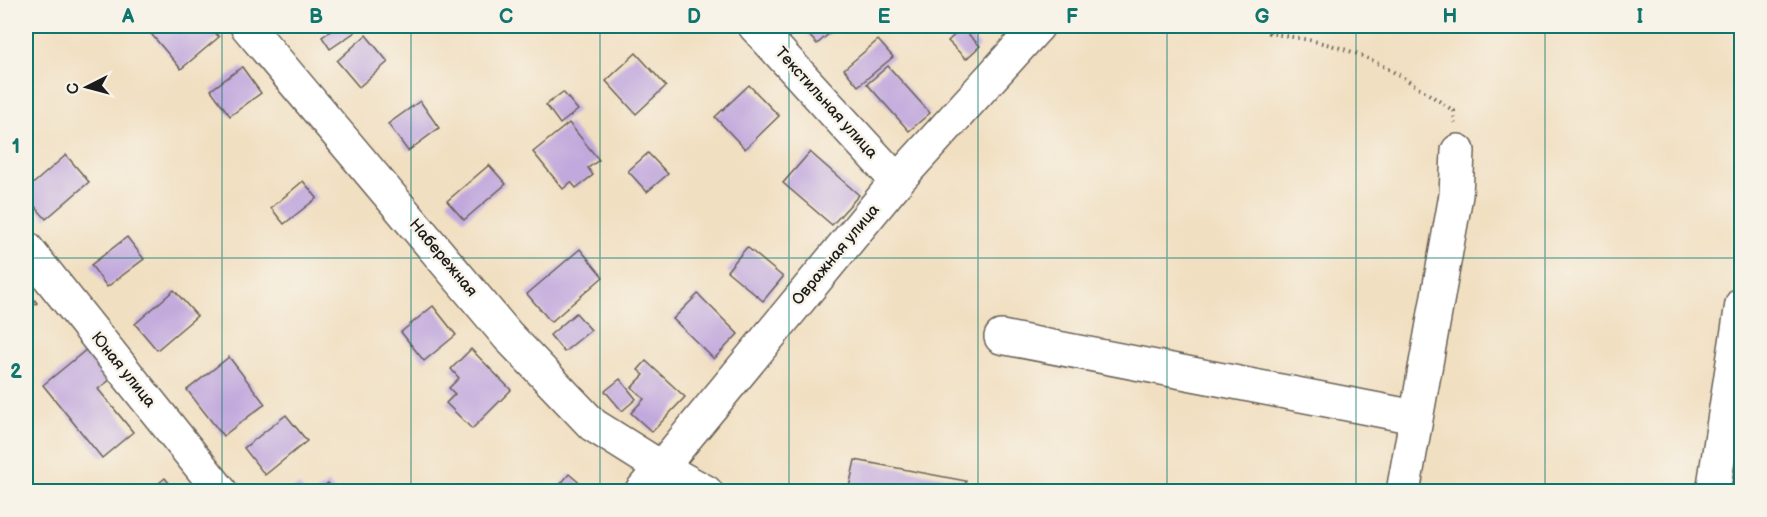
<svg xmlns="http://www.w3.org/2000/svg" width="1767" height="517" font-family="'Balsamiq Sans',sans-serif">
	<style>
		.building { fill: #c1a8dd }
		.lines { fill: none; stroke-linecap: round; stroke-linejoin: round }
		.minor-casing { stroke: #676056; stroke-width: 36 }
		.path { stroke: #676056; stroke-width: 4; stroke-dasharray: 1.5 4.5; stroke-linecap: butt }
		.minor { stroke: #fff; stroke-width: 33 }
		.grid { fill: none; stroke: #0f766e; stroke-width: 1.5; stroke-opacity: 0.55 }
		.labels { text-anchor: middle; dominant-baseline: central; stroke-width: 5; stroke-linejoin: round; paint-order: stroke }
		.street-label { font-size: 16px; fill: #1c1c1c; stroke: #f7f3e8 }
		.neatline { fill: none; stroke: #0f766e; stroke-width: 2 }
		.grid-label { font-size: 20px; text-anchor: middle; font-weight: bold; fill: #0f766e }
	</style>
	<rect width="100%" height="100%" fill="#f7f3e8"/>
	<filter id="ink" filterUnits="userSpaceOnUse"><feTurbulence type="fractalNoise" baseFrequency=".0167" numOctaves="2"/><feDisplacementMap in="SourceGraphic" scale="12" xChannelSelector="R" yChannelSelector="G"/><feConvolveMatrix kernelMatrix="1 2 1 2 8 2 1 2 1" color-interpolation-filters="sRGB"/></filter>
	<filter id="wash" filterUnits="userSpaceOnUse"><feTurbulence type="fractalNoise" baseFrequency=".008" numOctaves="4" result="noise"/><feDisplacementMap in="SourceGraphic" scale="24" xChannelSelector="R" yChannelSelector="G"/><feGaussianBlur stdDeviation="1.35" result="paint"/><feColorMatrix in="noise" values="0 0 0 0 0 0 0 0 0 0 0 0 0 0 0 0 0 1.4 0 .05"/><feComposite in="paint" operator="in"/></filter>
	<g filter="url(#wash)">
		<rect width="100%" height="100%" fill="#f1dfc1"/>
		<g id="blocks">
			<g class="building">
				<path d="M151,26H209L219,37L181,69L147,29Z"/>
				<path d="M338,26H351L355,32L330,49L322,37Z"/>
				<path d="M811,26H838L817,44L805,31Z"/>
				<path d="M962,28L980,46L966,59L948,41Z"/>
				<path d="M366,35L388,62L359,87L337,61Z"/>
				<path d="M878,40L893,57L858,86L844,69Z"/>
				<path d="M636,53L666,86L636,114L606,81Z"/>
				<path d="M888,66L930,113L909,131L867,84Z"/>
				<path d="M242,67L261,93L230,116L211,90Z"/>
				<path d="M749,85L779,116L745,149L715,117Z"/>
				<path d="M563,92L578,110L560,124L546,105Z"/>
				<path d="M420,101L439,128L408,151L388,124Z"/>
				<path d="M569,123L599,160L588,168L593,175L576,188L571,182L563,189L533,152Z"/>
				<path d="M810,152L859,195L832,225L783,183Z"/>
				<path d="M648,153L668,174L647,192L628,171Z"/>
				<path d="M66,155L89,182L46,219L26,196V190Z"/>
				<path d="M489,165L506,184L464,220L447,201Z"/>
				<path d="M303,181L317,198L284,224L271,208Z"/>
				<path d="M127,237L144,259L107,287L91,265Z"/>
				<path d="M747,247L783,277L763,301L727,271Z"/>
				<path d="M580,249L603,277L551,322L527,294Z"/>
				<path d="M26,288L37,303L26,311Z"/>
				<path d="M174,290L197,316L157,350L135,324Z"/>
				<path d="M698,294L738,334L714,359L673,319Z"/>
				<path d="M433,306L456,335L424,361L401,332Z"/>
				<path d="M576,313L591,330L564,352L550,335Z"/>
				<path d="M87,349L111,379L98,389L133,432L102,458L43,385Z"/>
				<path d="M471,349L511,390L472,429L446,403L455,394L449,388L459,378L451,369Z"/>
				<path d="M229,357L265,404L223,436L187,390Z"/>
				<path d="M646,361L685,397L652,432L631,413L644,399L632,387L644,375L638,370Z"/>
				<path d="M620,379L636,399L622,411L605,391Z"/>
				<path d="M286,415L307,441L265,475L244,448Z"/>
				<path d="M855,460L966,481L964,492H848Z"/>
				<path d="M569,474L590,492H554Z"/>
				<path d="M165,478L176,492H148Z"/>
				<path d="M328,483L335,492H316Z"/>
				<path d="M299,485L304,492H290Z"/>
			</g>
		</g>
	</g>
	<g filter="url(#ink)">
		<use href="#blocks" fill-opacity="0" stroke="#676056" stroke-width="1.5"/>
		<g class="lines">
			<g class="minor-casing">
				<g id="minor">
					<path d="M247,26L508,336L593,425L660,467L706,492"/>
					<path d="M755,26L897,181"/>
					<path d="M26,248L221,492"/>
					<path d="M1001,337L1415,417"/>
					<path d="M641,492L897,181L1038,26"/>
					<path d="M1403,492L1456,195L1458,151"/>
					<path d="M1713,492L1742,304"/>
				</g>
			</g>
			<path class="path" d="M1268,26L1269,33C1301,38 1342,45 1371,60C1400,74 1427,93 1454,111L1455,123"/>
			<use href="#minor" class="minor"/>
		</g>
	</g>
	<path class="grid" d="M222,26V492M411,26V492M600,26V492M789,26V492M978,26V492M1167,26V492M1356,26V492M1545,26V492M26,258H1742"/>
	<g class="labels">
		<g class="street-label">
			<text transform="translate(826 103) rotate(48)">Текстильная улица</text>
			<text transform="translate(836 255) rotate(-50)">Овражная улица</text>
			<text transform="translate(443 258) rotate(50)">Набережная</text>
			<text transform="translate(123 370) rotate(51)">Юная улица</text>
		</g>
	</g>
	<rect width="1767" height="517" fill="none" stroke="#f7f3e8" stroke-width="66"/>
	<g transform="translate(87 87) rotate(264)" stroke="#f7f3e8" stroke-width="4.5" paint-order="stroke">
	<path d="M0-4.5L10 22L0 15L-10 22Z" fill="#1c1c1c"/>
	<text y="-9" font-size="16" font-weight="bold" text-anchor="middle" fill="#1c1c1c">С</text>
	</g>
	<rect x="33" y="33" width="1701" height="451" class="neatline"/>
	<g class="grid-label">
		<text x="128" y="23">A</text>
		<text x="316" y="23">B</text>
		<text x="506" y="23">C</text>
		<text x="694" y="23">D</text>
		<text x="884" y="23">E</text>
		<text x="1072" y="23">F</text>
		<text x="1262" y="23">G</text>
		<text x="1450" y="23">H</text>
		<text x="1640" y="23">I</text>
		<text x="16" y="153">1</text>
		<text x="16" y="378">2</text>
	</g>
</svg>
